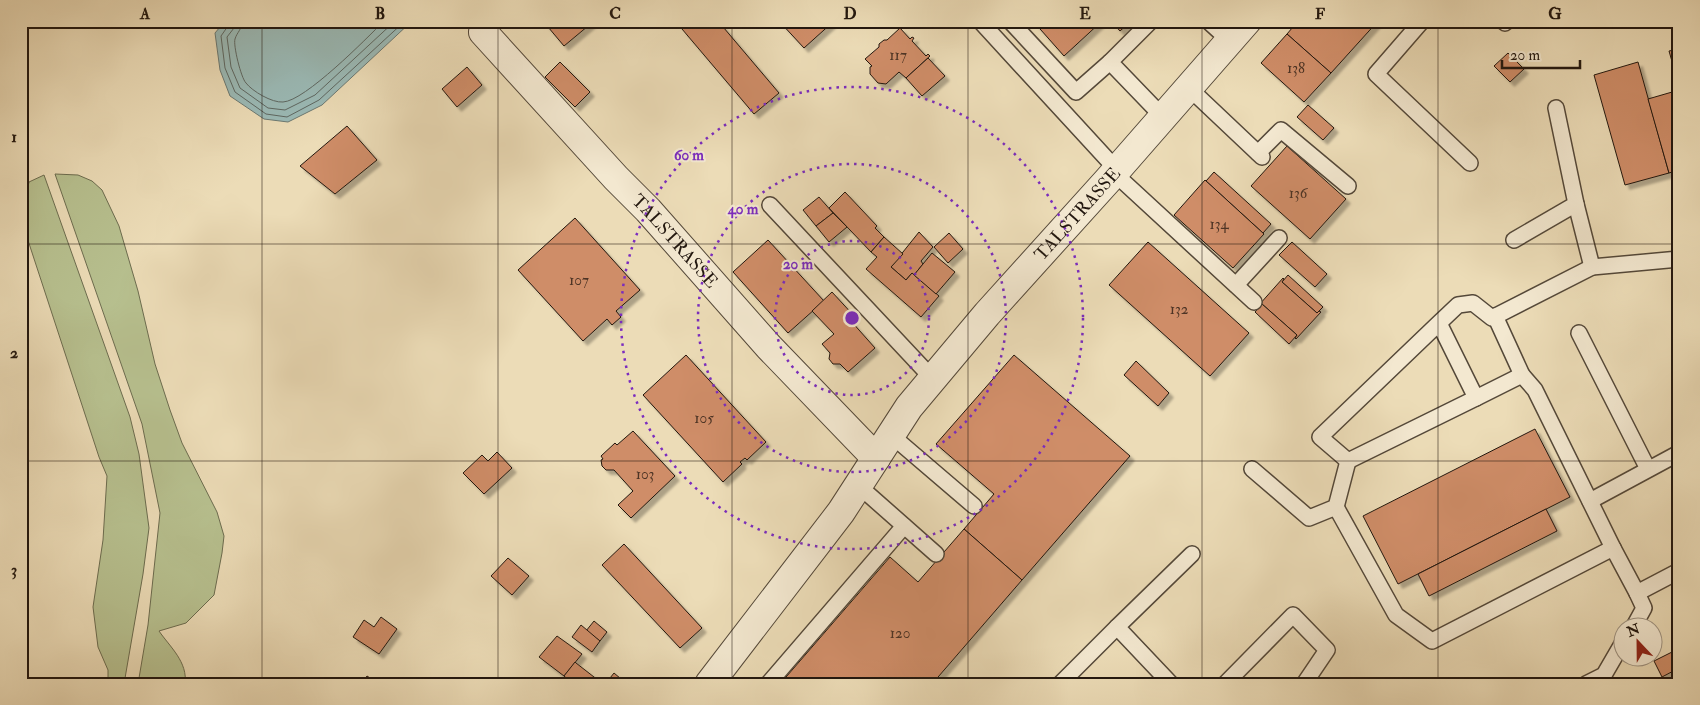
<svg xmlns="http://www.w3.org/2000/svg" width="1700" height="705" font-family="'IM FELL Double Pica',serif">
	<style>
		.green { fill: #b7c08f; stroke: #6c6c4f }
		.water { fill: #9bbab6; stroke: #6b7973 }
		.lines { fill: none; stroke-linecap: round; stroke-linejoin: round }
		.shore { stroke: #5e6862; stroke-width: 1 }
		.building { fill: #cf8d68; stroke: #22170f; filter: url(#shadow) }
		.service-casing { stroke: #544839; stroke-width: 18 }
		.minor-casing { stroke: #544839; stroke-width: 30 }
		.service { stroke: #f3e8d0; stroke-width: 15 }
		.minor { stroke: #f3e8d0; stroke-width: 28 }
		.grid { fill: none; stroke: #22170f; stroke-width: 1; stroke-opacity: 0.55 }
		.ring { fill: none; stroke: #7b2cbf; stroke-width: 2.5; stroke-dasharray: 2.5 5 }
		.labels { text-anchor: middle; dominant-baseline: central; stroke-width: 4; stroke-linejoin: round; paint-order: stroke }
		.number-label { font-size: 15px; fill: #4d3425 }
		.street-label { font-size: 18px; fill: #22170f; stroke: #f3e8d0 }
		.centre { fill: #7b2cbf; stroke: #f3e8d0; stroke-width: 2.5 }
		.ring-label { font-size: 15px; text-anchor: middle; font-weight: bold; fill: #7b2cbf; stroke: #f3e8d0; stroke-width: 4; stroke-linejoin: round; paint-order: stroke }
		.neatline { fill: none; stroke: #22170f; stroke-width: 2 }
		.grid-label { font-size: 16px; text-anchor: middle; font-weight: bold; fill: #22170f }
	</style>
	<defs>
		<filter id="shadow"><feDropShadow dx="4.5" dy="4.5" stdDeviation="1" flood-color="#0004"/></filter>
	</defs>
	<rect width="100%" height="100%" fill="#ecdcb7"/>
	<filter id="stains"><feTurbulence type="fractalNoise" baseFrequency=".004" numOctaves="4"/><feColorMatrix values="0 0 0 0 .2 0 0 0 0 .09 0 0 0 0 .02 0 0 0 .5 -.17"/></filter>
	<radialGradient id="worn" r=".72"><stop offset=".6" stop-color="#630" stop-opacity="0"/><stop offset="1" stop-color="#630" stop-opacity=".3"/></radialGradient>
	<g class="green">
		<path d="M55,174L78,175L92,181L102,190L119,226L138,291L155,364L170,410L182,443L217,512L224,536L222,553L214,595L186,623L159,631C170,647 188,662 185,684H138L148,625L160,513L142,424Z"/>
		<path d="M44,175L130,417L139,454L149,528L143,574L124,684H108V670L98,647L93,607L103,540L107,476L99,457L21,219L29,182Z"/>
	</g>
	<path class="water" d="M225,21H412L322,105L288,122L264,119L230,96L220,70L215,33Z"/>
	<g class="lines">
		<g class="shore">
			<path d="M228,21V26L221,36L225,68L235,92L266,114L287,117L319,100L405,21"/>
			<path d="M235,21L234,28L227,37L231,67L240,88L268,108L285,110L315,95L395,21"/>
			<path d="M242,21C242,30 237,32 235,39C233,45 241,78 246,83C252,91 272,103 283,102C305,101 366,39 384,21"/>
		</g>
	</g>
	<g class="building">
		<path d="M543,21H594L564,46Z"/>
		<path d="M691,21H718L779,93L754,114L682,29Z"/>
		<path d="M779,21H834L804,48Z"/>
		<path d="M1033,21H1102L1064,56Z"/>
		<path d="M1111,21H1131L1120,31Z"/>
		<path d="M1298,21H1378L1331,73L1287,34Z"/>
		<path d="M900,28L910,39L912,37L914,38L912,41L926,56L928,54L930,56L906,78L899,72L886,84L878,83L870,74V67L872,66L865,59L879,47V44L884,40H887Z"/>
		<path d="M1287,34L1331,73L1304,102L1261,63Z"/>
		<path d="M1679,49V86L1669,51Z"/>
		<path d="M1508,53L1524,69L1510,82L1494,66Z"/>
		<path d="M928,58L945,76L922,96L906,78Z"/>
		<path d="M560,62L590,92L575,107L545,77Z"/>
		<path d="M1638,62L1669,173L1625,185L1594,75Z"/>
		<path d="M467,67L482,85L457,107L442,89Z"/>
		<path d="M1679,90V170L1669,173L1648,99Z"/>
		<path d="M1308,105L1334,128L1323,140L1297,117Z"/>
		<path d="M347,126L377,160L335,194L300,166Z"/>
		<path d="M1287,146L1346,199L1310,239L1251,186Z"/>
		<path d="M1214,172L1271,224L1263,233L1206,181Z"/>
		<path d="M1205,180L1264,234L1233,268L1174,215Z"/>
		<path d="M845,192L877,226L875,228L884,237L871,252L829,208Z"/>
		<path d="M819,197L833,213L816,226L803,210Z"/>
		<path d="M833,213L847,227L829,242L816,226Z"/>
		<path d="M575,218L640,290L616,311L621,317L612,325L607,319L583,341L518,270Z"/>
		<path d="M919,232L933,247L921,261L923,264L914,275L912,273L906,280L891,267Z"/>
		<path d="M949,233L963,249L948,263L934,247Z"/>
		<path d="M884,237L903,254L891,267L906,280L912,273L939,296L921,317L866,269L877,257L871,252Z"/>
		<path d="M768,240L824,301L788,333L733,272Z"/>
		<path d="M1148,242L1249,333L1210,376L1109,285Z"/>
		<path d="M1292,242L1327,274L1315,287L1279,255Z"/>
		<path d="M932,253L955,272L936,294L914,275Z"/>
		<path d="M1288,275L1323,307L1317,313L1282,282Z"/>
		<path d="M1283,278L1284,279L1282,282L1317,313L1319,311L1321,312L1296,339L1295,338L1297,335L1262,304L1260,306L1259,305Z"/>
		<path d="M832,292L855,317L851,321L875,348L848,372L840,364H833L829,359L830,353L822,344L834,334L812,311Z"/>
		<path d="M1262,304L1297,335L1289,344L1255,312Z"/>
		<path d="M686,355L766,442L747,460L745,458L740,462L742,464L723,482L643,395Z"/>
		<path d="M1014,355L1130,456L1022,580L964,529L994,494L936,444Z"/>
		<path d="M1136,361L1169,393L1158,406L1124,375Z"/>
		<path d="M1535,429L1570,497L1398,584L1363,516Z"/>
		<path d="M633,431L675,476L631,518L618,505L633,491L614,470H606L602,466L601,460L603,459L601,456L615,443L617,445Z"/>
		<path d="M497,452L512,468L484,494L463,473L482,455L488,461Z"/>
		<path d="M1546,509L1557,531L1429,596L1418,574Z"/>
		<path d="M964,529L1022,580L932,684H780L890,557L918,582Z"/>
		<path d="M624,544L702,628L680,648L602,565Z"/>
		<path d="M508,558L529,576L512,595L491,576Z"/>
		<path d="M381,617L397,629L379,654L353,637L364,620L374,627Z"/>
		<path d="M594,621L607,632L600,641L586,631Z"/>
		<path d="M581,625L600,641L592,652L572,637Z"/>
		<path d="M557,636L582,654L564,676L539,657Z"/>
		<path d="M1672,652L1679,668L1662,677L1654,661Z"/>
		<path d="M575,662L576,663L603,684H573L564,676Z"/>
		<path d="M614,673L627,684H617L610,678Z"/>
		<path d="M367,676L379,684H361Z"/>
		<path d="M610,678L617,684H605Z"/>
	</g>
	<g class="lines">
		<g class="service-casing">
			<g id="service">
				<path d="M980,21L1117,170"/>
				<path d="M1010,21L1076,92L1110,62"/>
				<path d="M1151,21L1110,62L1163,117"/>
				<path d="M1208,21L1230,41"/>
				<path d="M1422,21L1376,74L1470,163"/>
				<path d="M1505,23L1507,21"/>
				<path d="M1189,88L1262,157"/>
				<path d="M1258,153L1281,130L1348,186"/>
				<path d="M1114,173L1254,302"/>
				<path d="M1576,204L1592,267L1679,259"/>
				<path d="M770,205L933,379"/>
				<path d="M1514,240L1576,204L1556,108"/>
				<path d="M1236,285L1279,238"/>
				<path d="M1439,323L1476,398L1348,461L1320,437L1439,323L1458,305L1473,303L1492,318L1592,267"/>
				<path d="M1579,333L1648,469"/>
				<path d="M1476,398L1522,375L1495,316"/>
				<path d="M891,435L974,506"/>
				<path d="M1252,469L1309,518L1336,507L1348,461"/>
				<path d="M859,486L936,554"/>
				<path d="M1590,501L1679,453"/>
				<path d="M1336,507L1396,615L1432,641L1613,548L1535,390L1522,375"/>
				<path d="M1613,548L1637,593L1679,571"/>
				<path d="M1633,628L1644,608L1637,593"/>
				<path d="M768,684L904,526"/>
				<path d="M1060,684L1117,627"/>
				<path d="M1171,684L1117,627L1192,554"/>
				<path d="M1225,684L1293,615L1327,650L1304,684"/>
				<path d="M1586,684L1604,675L1622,644"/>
			</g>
		</g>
		<g class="minor-casing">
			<g id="minor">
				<path id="s1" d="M485,21L483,32L616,178L648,210L769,347L876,458"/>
				<path id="s2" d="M709,684L841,512L909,407L987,314L1108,180L1247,21"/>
			</g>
		</g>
		<use href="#service" class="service"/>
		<use href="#minor" class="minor"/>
	</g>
	<path class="grid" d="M262,21V684M498,21V684M732,21V684M968,21V684M1202,21V684M1438,21V684M21,244H1679M21,461H1679"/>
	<g class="ring">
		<circle cx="852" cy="318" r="77"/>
		<circle cx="852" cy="318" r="154"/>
		<circle cx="852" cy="318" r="231"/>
	</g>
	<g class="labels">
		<g class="number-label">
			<text x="898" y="55">117</text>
			<text x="1296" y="68">138</text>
			<text x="1298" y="193">136</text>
			<text x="1219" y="224">134</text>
			<text x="579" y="280">107</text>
			<text x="1179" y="309">132</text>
			<text x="704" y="418">105</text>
			<text x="645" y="474">103</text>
			<text x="900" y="633">120</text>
		</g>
		<g class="street-label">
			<text stroke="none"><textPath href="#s2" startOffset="598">TALSTRASSE</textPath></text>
			<text stroke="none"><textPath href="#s1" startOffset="295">TALSTRASSE</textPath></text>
		</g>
	</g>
	<circle cx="852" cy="318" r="8" class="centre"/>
	<g class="ring-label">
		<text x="689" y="160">60 m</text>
		<text x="743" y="214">40 m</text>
		<text x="798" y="269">20 m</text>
	</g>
	<rect width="1700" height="705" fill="none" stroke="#ecdcb7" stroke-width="55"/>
	<g transform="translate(1638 642) rotate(338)"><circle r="24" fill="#f3e8d0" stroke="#9f9483"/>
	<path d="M0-4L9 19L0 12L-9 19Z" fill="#8f2418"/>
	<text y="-8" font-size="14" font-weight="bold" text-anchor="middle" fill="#22170f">N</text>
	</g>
	<path d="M1502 60v8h78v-8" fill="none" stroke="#22170f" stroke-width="2.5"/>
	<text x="1510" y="60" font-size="15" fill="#22170f" stroke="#f3e8d0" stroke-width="4" paint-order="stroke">20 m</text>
	<rect x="28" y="28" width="1644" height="650" class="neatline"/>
	<g class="grid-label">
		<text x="145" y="19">A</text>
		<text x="380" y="19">B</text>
		<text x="615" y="19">C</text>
		<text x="850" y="19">D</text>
		<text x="1085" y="19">E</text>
		<text x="1320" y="19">F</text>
		<text x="1555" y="19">G</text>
		<text x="14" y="142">1</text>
		<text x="14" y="358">2</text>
		<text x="14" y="575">3</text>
	</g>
	<rect width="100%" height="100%" filter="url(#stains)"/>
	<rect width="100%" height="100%" fill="url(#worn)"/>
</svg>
